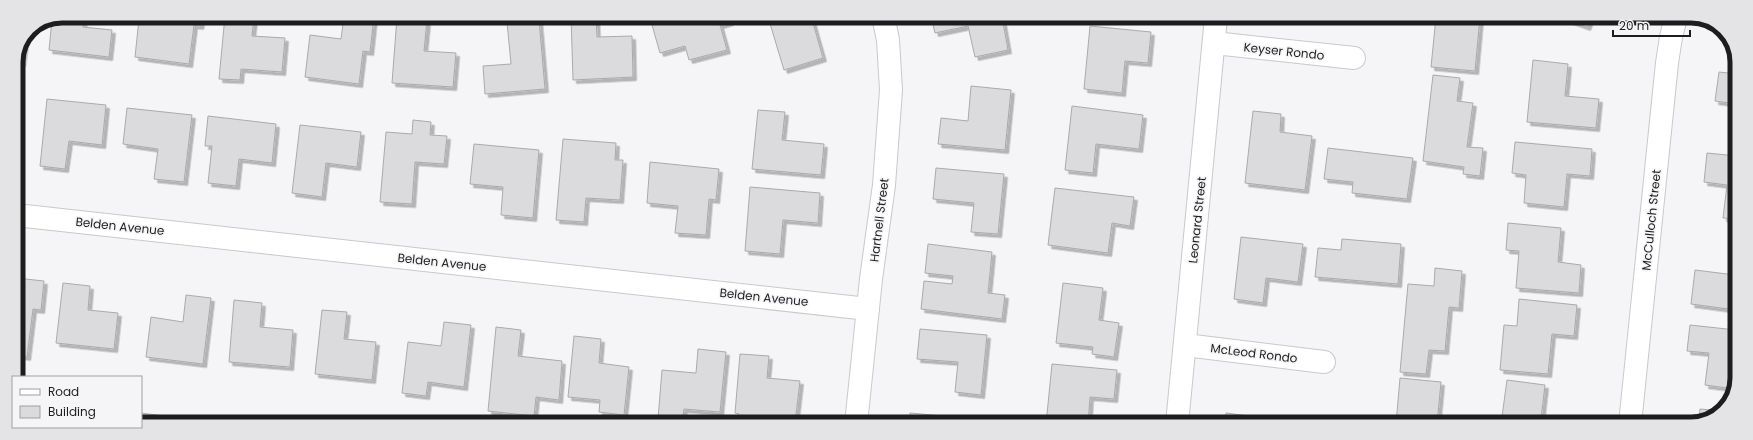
<svg xmlns="http://www.w3.org/2000/svg" width="1753" height="440" font-family="Poppins,sans-serif">
	<style>
		.building { fill: #dbdbde; stroke: #aaa9ac; filter: url(#shadow) }
		.lines { fill: none; stroke-linecap: round; stroke-linejoin: round }
		.street-casing { stroke: #c9c9cc; stroke-width: 24 }
		.street { stroke: #fff; stroke-width: 22 }
		.labels { text-anchor: middle; dominant-baseline: central; stroke-width: 3; stroke-linejoin: round; paint-order: stroke }
		.street-label { font-size: 12px; fill: #1d1d1e; stroke: #f5f5f8 }
		.rim { fill: none; stroke: #1d1d1e; stroke-width: 5 }
	</style>
	<defs>
		<filter id="shadow"><feDropShadow dx="3.5" dy="3.5" stdDeviation="0" flood-color="#0004"/></filter>
	</defs>
	<rect width="100%" height="100%" fill="#f5f5f8"/>
	<g class="building">
		<path d="M62,16H84L83,27L112,30L109,57L49,50L52,20Z"/>
		<path d="M172,16H202L200,26L194,25L189,64L135,57L139,19L171,23Z"/>
		<path d="M225,16H254L252,36L285,38L282,72L241,69L240,80L219,79Z"/>
		<path d="M344,16H374L370,52L363,51L359,84L305,77L310,35L341,39Z"/>
		<path d="M571,16H596L597,37L632,36L633,77L573,80Z"/>
		<path d="M654,16H728L730,22L720,25L727,50L689,60L685,46L660,53L650,18Z"/>
		<path d="M811,16L823,58L784,70L768,17Z"/>
		<path d="M931,16L1002,17L1008,50L975,57L968,26L935,33Z"/>
		<path d="M397,17L427,20L424,51L456,53L453,87L392,83Z"/>
		<path d="M1436,17H1480L1475,71L1431,67Z"/>
		<path d="M1558,17H1591L1587,27Z"/>
		<path d="M539,20L545,89L485,94L483,66L511,64L507,22Z"/>
		<path d="M1090,26L1151,32L1148,63L1125,61L1122,93L1084,89Z"/>
		<path d="M25,41L22,63L16,62Z"/>
		<path d="M1533,60L1568,64L1565,96L1599,99L1596,128L1527,122Z"/>
		<path d="M1719,72L1737,74V104L1715,101Z"/>
		<path d="M1433,75L1460,78L1457,101L1473,103L1467,147L1483,148L1480,176L1463,174L1464,167L1423,161Z"/>
		<path d="M971,86L1011,90L1005,150L938,144L941,118L968,121Z"/>
		<path d="M16,93H20L16,135Z"/>
		<path d="M47,99L106,105L102,145L69,141L65,169L40,166Z"/>
		<path d="M1072,106L1143,115L1139,149L1096,144L1093,173L1065,170Z"/>
		<path d="M127,108L192,115L184,182L154,179L158,149L123,144Z"/>
		<path d="M758,110L785,112L782,140L824,144L821,175L752,169Z"/>
		<path d="M1253,111L1281,114L1280,132L1312,136L1305,190L1245,183Z"/>
		<path d="M208,116L276,124L272,163L239,159L236,186L208,183L212,146H205Z"/>
		<path d="M413,120L431,122L430,135L447,136L444,164L415,162L412,204L380,202L386,132L412,134Z"/>
		<path d="M300,125L361,132L357,167L326,163L322,197L292,193Z"/>
		<path d="M563,139L616,143L615,160H623L620,200L586,198L584,222L556,220Z"/>
		<path d="M1515,142L1592,149L1590,176L1567,174L1564,207L1524,203L1526,175L1512,173Z"/>
		<path d="M474,144L539,150L533,218L501,215L503,187L470,184Z"/>
		<path d="M1328,148L1413,158L1407,199L1352,193L1353,182L1324,179Z"/>
		<path d="M1707,153L1737,156L1736,219L1723,218L1727,185L1704,182Z"/>
		<path d="M650,162L719,169L716,200L709,199L706,235L675,233L678,206L647,203Z"/>
		<path d="M936,168L1004,174L998,234L971,232L974,203L933,199Z"/>
		<path d="M750,187L820,193L818,223L783,220L780,254L745,251Z"/>
		<path d="M1055,188L1134,197L1130,226L1112,223L1108,253L1048,245Z"/>
		<path d="M1508,223L1561,228L1558,262L1581,265L1579,293L1516,288L1519,251L1506,250Z"/>
		<path d="M1241,237L1303,244L1298,282L1266,278L1263,303L1234,299Z"/>
		<path d="M1342,239L1401,244L1398,284L1315,277L1318,248L1341,250Z"/>
		<path d="M928,244L992,252L988,293L1005,295L1002,319L921,309L924,281L952,284L953,276L925,273Z"/>
		<path d="M1736,265V310L1691,304L1695,270L1735,275Z"/>
		<path d="M1435,268L1462,271L1459,308L1449,307L1445,351L1429,350L1426,374L1400,372L1408,284L1434,286Z"/>
		<path d="M16,278L44,281L41,310L33,309L27,357L16,355Z"/>
		<path d="M63,283L90,286L88,310L118,313L114,349L56,343Z"/>
		<path d="M1063,283L1103,288L1099,320L1119,323L1114,357L1092,354L1093,347L1056,343Z"/>
		<path d="M186,295L211,298L203,364L146,357L151,317L183,322Z"/>
		<path d="M1519,299L1577,305L1574,336L1552,334L1548,374L1500,370L1504,325L1517,326Z"/>
		<path d="M234,300L262,303L260,327L293,330L290,367L229,362Z"/>
		<path d="M322,310L347,312L344,339L376,342L372,380L315,374Z"/>
		<path d="M444,322L471,325L464,387L428,382L426,396L402,393L408,342L441,346Z"/>
		<path d="M1690,325L1736,330V387L1735,389L1705,385L1709,353L1687,351Z"/>
		<path d="M496,327L521,330L518,356L562,361L559,400L536,397L534,416L488,411Z"/>
		<path d="M920,329L987,335L981,395L955,392L958,362L917,359Z"/>
		<path d="M574,336L601,339L599,363L629,367L624,415L599,412L600,400L568,397Z"/>
		<path d="M698,349L726,352L720,412L684,409L682,421L658,419L662,370L696,373Z"/>
		<path d="M740,354L769,356L767,378L800,381L795,423L756,422V423H738L739,414L735,413Z"/>
		<path d="M1052,364L1117,370L1114,399L1090,397L1088,424H1046Z"/>
		<path d="M1400,378L1441,382L1437,424H1396Z"/>
		<path d="M1507,380L1545,385L1541,419L1565,422V424H1501Z"/>
		<path d="M1700,409L1721,411L1719,414L1699,421Z"/>
		<path d="M141,413L195,420V423H141Z"/>
		<path d="M910,413L976,419L975,424H909Z"/>
		<path d="M1226,413L1257,417L1256,424H1225Z"/>
		<path d="M231,419L276,423H231Z"/>
	</g>
	<g class="lines">
		<g class="street-casing">
			<g id="street">
				<path d="M1214,43L1354,58"/>
				<path d="M16,215L868,309"/>
				<path d="M1185,345L1324,362"/>
				<path d="M856,424L871,279L884,185L891,90L888,40L883,16"/>
				<path d="M1177,424L1216,17"/>
				<path d="M1630,424L1667,63L1671,37L1676,17"/>
			</g>
		</g>
		<use href="#street" class="street"/>
	</g>
	<g class="labels">
		<g class="street-label">
			<text transform="translate(1284 51) rotate(6)">Keyser Rondo</text>
			<text transform="translate(879 220) rotate(-83)">Hartnell Street</text>
			<text transform="translate(1197 220) rotate(-84)">Leonard Street</text>
			<text transform="translate(1651 220) rotate(-84)">McCulloch Street</text>
			<text transform="translate(120 226) rotate(6)">Belden Avenue</text>
			<text transform="translate(442 262) rotate(6)">Belden Avenue</text>
			<text transform="translate(764 297) rotate(6)">Belden Avenue</text>
			<text transform="translate(1254 353) rotate(7)">McLeod Rondo</text>
		</g>
	</g>
	<path d="M0 0H1753V440H0ZM62 23H1691A39 39 0 0 1 1730 62V378A39 39 0 0 1 1691 417H62A39 39 0 0 1 23 378V62A39 39 0 0 1 62 23Z" fill="#e4e4e7" fill-rule="evenodd"/>
	<path class="rim" d="M62 23H1691A39 39 0 0 1 1730 62V378A39 39 0 0 1 1691 417H62A39 39 0 0 1 23 378V62A39 39 0 0 1 62 23Z"/>
	<rect x="12" y="376" width="130" height="52" fill="#f5f5f8" stroke="#9f9fa1"/>
	<rect x="20" y="389" width="20" height="6" fill="#ffffff" stroke="#9f9fa1"/>
	<text x="48" y="396" font-size="12" fill="#1d1d1e">Road</text>
	<rect x="20" y="406" width="20" height="12" fill="#dbdbde" stroke="#9f9fa1"/>
	<text x="48" y="416" font-size="12" fill="#1d1d1e">Building</text>
	<path d="M1613 30v6h77v-6" fill="none" stroke="#1d1d1e" stroke-width="2"/>
	<text x="1619" y="30" font-size="12" fill="#1d1d1e" stroke="#f5f5f8" stroke-width="3" paint-order="stroke">20 m</text>
</svg>
